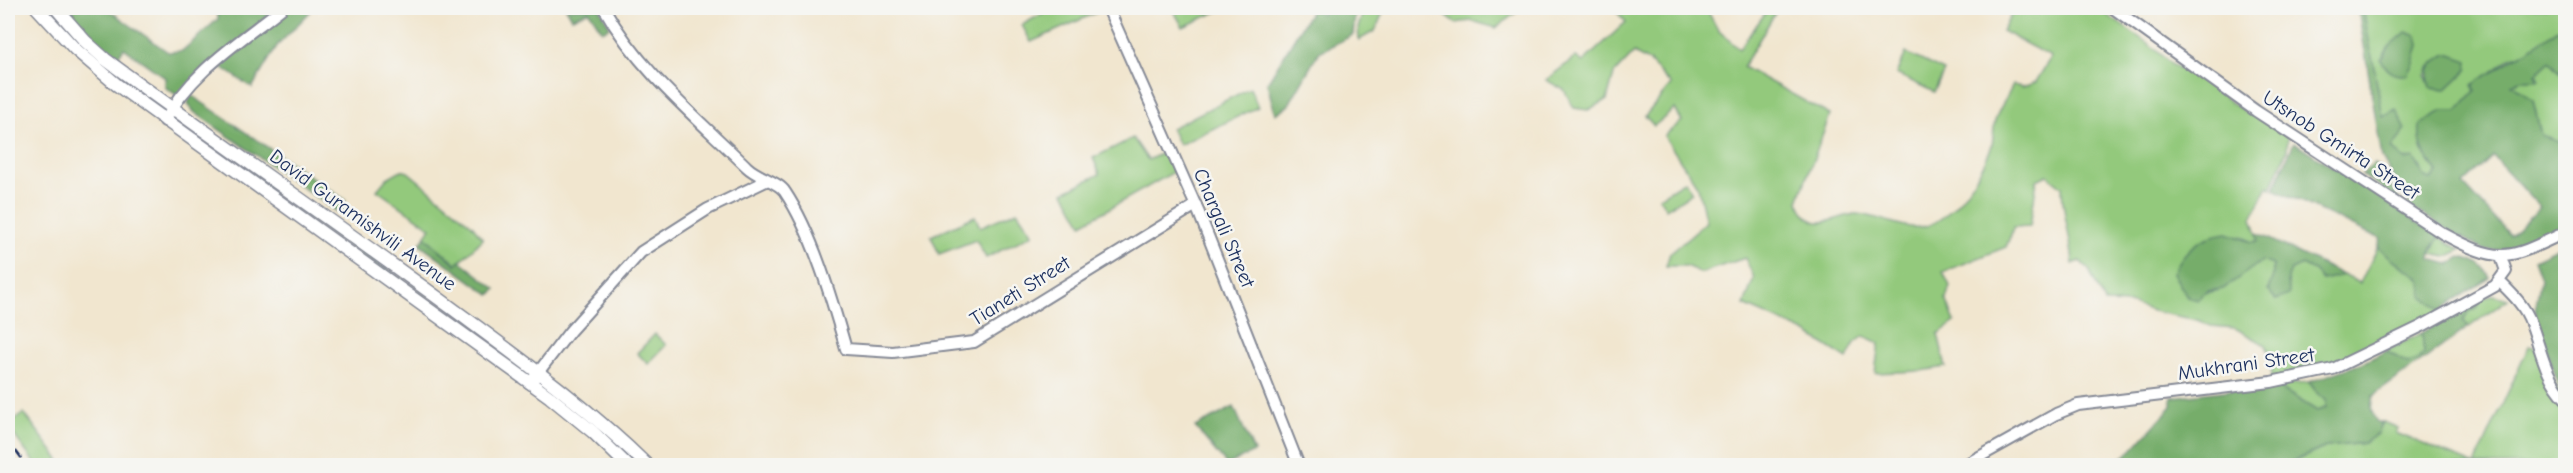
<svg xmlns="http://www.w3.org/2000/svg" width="2573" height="473" font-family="'Comic Neue',sans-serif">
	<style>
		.green { fill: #93c97b; stroke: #577c6c; stroke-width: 1.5; fill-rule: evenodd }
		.forest { fill: #76ad6b; stroke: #486e64; stroke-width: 1.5; fill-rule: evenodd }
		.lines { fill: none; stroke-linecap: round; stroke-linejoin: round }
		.secondary-casing { stroke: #868a96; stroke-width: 14 }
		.primary-casing { stroke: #868a96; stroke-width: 15 }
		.secondary { stroke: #fff; stroke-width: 10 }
		.primary { stroke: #fff; stroke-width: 12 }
		.rail { stroke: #1b2f5e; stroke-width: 2; stroke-dasharray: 9 4.5; stroke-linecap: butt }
		.labels { text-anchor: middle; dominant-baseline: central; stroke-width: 5; stroke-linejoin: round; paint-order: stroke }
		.street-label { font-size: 20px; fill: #1b2f5e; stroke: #f6f6f2 }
	</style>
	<rect width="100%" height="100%" fill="#f6f6f2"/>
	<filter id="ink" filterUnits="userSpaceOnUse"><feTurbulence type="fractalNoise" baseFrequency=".0167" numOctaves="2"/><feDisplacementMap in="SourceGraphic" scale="12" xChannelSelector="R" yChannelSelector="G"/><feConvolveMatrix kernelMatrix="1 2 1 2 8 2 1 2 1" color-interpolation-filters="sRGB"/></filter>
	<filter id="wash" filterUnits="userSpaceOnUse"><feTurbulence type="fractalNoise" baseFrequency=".008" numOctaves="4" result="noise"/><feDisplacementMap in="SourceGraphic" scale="24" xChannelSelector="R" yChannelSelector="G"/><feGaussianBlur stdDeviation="1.35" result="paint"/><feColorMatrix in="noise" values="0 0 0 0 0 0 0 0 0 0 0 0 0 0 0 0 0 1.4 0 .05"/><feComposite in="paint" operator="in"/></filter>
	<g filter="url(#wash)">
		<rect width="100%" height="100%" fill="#f1e6cf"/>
		<g class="green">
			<path d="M42,8H48L80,43L161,106L160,109L81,50Z"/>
			<path d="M1052,8H1098L1100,11L1031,42L1022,25Z"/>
			<path d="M1172,8H1225L1183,27Z"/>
			<path d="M1364,8H1385L1375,31L1359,40L1358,28Z"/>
			<path d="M1436,8H1522L1496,28L1472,21L1455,23Z"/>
			<path d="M1613,8H1706L1718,30L1739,49L1769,8H1778L1743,67L1830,115L1798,201C1811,235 1829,219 1854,214C1869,212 1904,230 1921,227C1951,223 1980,175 1991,148C1994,140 1993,130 1995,121C1998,109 2008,96 2013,85L2023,87L2036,82L2051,57L2002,31L2014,10L2010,8H2097L2149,44L2171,64L2199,77L2236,106L2288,135L2287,150L2271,188L2268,186L2252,218L2259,241L2252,242L2241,236L2181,283L2187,297L2223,289L2262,260L2273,265V276L2268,290L2287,278L2291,270L2302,265L2314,271L2322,280L2343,275L2360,283L2378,247L2400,265L2419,276L2442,311L2324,368L2271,379V358L2266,345L2235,328L2211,326L2197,320L2152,311L2133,304L2105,303L2089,270L2080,261L2073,264C2071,237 2062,213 2062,187L2047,175L2037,180L2030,226L2014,227L2006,247L1943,272L1950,286L1946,299L1955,322L1938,334L1946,367L1921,371L1875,373L1879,343L1864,336L1855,343L1847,359L1805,332L1744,305L1754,278L1745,258L1701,273L1686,266H1666L1670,253L1706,222L1698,187L1664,136L1682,121L1675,109L1654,126L1645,116L1671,85L1650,62L1634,53L1614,74L1607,100L1588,110L1574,108L1564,90L1546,80L1576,57L1583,62L1626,22Z"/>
			<path d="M2363,8L2425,10L2427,8H2565V24L2526,52L2511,58L2493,71L2457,111H2442L2429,161L2438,172L2432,180L2424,176L2420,166C2409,162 2399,158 2393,149C2379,127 2368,37 2363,8ZM2430,66L2467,70L2446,90L2430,88L2426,76Z"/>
			<path d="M1906,53L1944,71L1934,92L1896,74Z"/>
			<path d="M2550,61L2565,77V143L2541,136L2533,100L2512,84L2521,80L2538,79L2536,74Z"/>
			<path d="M1250,88L1258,107L1179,145L1171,128Z"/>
			<path d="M174,116L526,369L524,372L172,119Z"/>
			<path d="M1133,138L1148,160L1166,151L1174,172L1082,224L1064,192L1100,174L1093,158Z"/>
			<path d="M401,170L408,172L472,225L483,239L457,264L425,237L431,228L377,190L387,178Z"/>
			<path d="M1685,181L1692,193L1666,209L1659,197Z"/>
			<path d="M1017,211L1033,234L986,258L976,240L939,254L931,236L975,216L980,227Z"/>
			<path d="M2440,237L2461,250L2446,257L2431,254Z"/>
			<path d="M2494,295L2508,299L2469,327L2463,321L2468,311L2475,310L2479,300Z"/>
			<path d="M2422,333L2424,353L2416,361L2407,363L2386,351Z"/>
			<path d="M655,334L666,345L648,364L637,353Z"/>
			<path d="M2529,346H2534L2565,403V465L2284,466L2326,447L2365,443L2384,422L2398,428L2396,433L2475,465Z"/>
			<path d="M2309,382L2318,394L2326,400V408L2317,411L2275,385Z"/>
			<path d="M8,408L16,419L24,413L63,465H36L8,427Z"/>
		</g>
		<g class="forest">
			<path d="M63,8H106L168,52L182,51L218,19L217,8H276L178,96L165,87V78L124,48L117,58L82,31Z"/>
			<path d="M291,8H305L311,11L277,46L252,88L219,65Z"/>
			<path d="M566,8H600L610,27L602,31L589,11L572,18Z"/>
			<path d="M1327,8H1359L1355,16L1353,35L1319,52L1288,106L1275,114L1267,83L1312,9L1322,14Z"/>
			<path d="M2358,8H2363L2383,117L2396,110L2406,130L2392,148L2404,160L2414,158L2424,176L2432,180L2438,172C2424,156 2418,145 2420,124L2442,111H2457L2475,91L2472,85C2504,64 2536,46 2565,24V77L2550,61L2536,74L2539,80H2521L2512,84L2533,100L2541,135L2565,143V223L2510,250H2483L2411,208L2382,158ZM2493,156L2540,207L2510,235L2463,184Z"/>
			<path d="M2406,32L2417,36L2419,45L2414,63L2408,75C2394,76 2388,72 2381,60L2389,47Z"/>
			<path d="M2448,54L2468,61L2467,70L2446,90L2430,88C2425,71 2431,61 2448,54Z"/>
			<path d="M191,95L345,200L347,209L342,215L194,112L188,103Z"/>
			<path d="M2294,142L2440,237L2431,250L2430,259L2449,264L2461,257C2476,261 2483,264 2490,278L2454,300L2442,311L2422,296C2425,275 2412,274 2398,263C2391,258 2385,252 2378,247L2381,239L2274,189Z"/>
			<path d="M2374,164L2382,169L2399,200L2361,175Z"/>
			<path d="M2227,233L2252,242L2258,241L2257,233L2343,275L2322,280L2314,271L2302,265L2291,270L2288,278L2289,295L2276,300L2268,290L2273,276V265L2262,261L2223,289L2207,291L2198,300L2187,297L2173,273C2185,248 2199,237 2227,233Z"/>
			<path d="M425,237L456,264L460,261L496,289L490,295L420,244Z"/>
			<path d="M2565,244V392L2559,385L2534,315L2541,278L2534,259Z"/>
			<path d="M2479,300L2478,308L2468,312L2463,320L2469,327L2373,396C2370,407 2371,413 2377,422H2384L2380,424L2378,433L2365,443L2326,447L2284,465L2111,466L2132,450L2172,406V397L2275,385L2317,411L2326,408V400L2318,394L2309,382L2360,364L2386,351L2407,363L2416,361L2424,353L2422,333Z"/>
			<path d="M1234,407L1254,452L1227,465L1195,427Z"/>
		</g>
	</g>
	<g filter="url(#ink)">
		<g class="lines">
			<g class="secondary-casing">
				<g id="secondary">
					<path d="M604,8C639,71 696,117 747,167C757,177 779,182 785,192C813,234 832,300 846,349L893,352L974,342L1196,205"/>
					<path d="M1108,8L1199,213L1299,466"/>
					<path d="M2113,8L2256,111L2442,233C2501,265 2507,260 2566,232"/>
					<path d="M165,121C189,73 241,41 282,8"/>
					<path d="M2500,282C2512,294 2525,306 2531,323C2541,349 2545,378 2566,399"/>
					<path d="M530,383L570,331L641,252L708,209L766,181"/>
					<path d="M1963,466L2056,414L2078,405L2271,382L2333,369L2422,326L2495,286L2506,271L2501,257"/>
				</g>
			</g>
			<g class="primary-casing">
				<g id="primary">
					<path d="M37,8L75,49L117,85L550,397L593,432L628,466"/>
					<path d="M56,8L85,41L105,59C219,143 335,222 449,306C518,357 587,406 648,466"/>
				</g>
			</g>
			<use href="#secondary" class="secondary"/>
			<use href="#primary" class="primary"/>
			<path class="rail" d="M8,440L27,466"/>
		</g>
	</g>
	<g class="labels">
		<g class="street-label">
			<text transform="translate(2341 145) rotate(33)">Utsnob Gmirta Street</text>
			<text transform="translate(363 220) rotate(36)">David Guramishvili Avenue</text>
			<text transform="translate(1224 228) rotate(67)">Chargali Street</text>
			<text transform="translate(1020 291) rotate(-32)">Tianeti Street</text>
			<text transform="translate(2246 364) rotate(-8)">Mukhrani Street</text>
		</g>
	</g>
	<rect width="2573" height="473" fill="none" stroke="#f6f6f2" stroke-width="30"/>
</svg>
